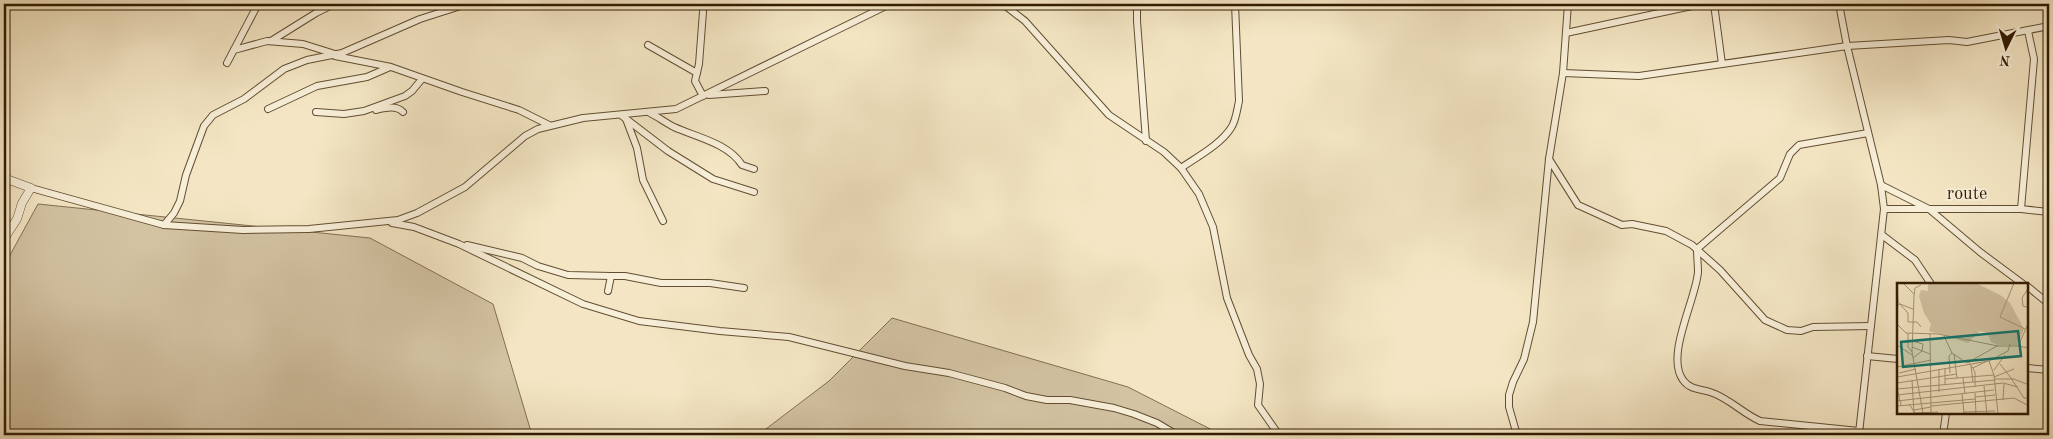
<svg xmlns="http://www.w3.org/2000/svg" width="2053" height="439" font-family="'Old Standard TT',serif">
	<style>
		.green { fill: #d3c3a3; stroke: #826f52 }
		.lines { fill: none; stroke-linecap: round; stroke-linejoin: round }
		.minor-casing { stroke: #624e32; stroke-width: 8 }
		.tertiary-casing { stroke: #624e32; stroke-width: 9 }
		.minor { stroke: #f8efd9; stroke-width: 6 }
		.tertiary { stroke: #f8efd9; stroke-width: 8 }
		.labels { text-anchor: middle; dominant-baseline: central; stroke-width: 4; stroke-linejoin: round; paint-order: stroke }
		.street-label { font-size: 18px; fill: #311b02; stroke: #f8efd9 }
		.inset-road { fill: none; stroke: #a69576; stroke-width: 1 }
		.view { fill: #0f766e; fill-opacity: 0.15; stroke: #0f766e; stroke-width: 2.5 }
		.inset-edge { fill: none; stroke: #311b02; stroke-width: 2.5 }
	</style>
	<rect width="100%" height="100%" fill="#f4e6c4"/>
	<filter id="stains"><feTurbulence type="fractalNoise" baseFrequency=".004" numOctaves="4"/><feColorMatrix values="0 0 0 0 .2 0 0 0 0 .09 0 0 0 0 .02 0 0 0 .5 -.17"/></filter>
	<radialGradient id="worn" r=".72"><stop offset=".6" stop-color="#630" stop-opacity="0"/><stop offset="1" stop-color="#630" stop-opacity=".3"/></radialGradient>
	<g class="green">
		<path d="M38,204L370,238L493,304L532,435H4V266Z"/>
		<path d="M892,318L1128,387L1222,435H758L829,381Z"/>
	</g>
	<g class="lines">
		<g class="minor-casing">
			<g id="minor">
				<path d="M1003,4L1025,21L1109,115L1164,152L1181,168L1199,194L1213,227L1227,298L1249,355L1257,369L1260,384L1258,405L1279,435"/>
				<path d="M1137,4V21L1146,141"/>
				<path d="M1714,4L1722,64"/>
				<path d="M1839,4L1847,46L1881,185L1884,209L1859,433"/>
				<path d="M703,12L699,64L695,81L703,96"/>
				<path d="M1566,33L1701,4"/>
				<path d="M271,41L316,13L334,4"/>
				<path d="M648,45L697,73"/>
				<path d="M234,50L267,41L303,44L335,54"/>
				<path d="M335,56L391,67L462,92L519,110L549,125"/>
				<path d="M227,63L258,4"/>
				<path d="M1563,73L1639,76L1847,46L1949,40L1967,42L2049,26"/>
				<path d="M709,95L765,91"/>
				<path d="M268,109L317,86L367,77L390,67"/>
				<path d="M376,110C385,108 396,105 403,112"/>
				<path d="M316,112L344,114L364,111L405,96L412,91L422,79"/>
				<path d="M650,113C658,117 666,123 674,127C696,137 728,143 742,165L754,169"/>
				<path d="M621,115L668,151L713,179L754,192"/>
				<path d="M626,119L637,148L643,180L663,221"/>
				<path d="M1549,159L1578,205L1622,225L1632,224L1666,231L1692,245L1720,270L1765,320L1787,330L1801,331L1813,327L1871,326"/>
				<path d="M1181,168C1197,157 1220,145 1231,128C1236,121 1237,110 1239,101L1235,4"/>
				<path d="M1881,185L1929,209L1980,252L2023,284"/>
				<path d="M31,188L164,225L243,230L309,229L398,220L417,213L465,187L525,136L538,129L583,118L676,109L890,4"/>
				<path d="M1884,209H2021L2049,212"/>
				<path d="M2021,209L2034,59L2028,31"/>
				<path d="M392,223L414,227L459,244L583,304L639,321L720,331L789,337L905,366L949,373L1005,388L1026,396L1047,400H1070L1114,408L1134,414L1157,423L1177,435"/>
				<path d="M164,225L174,213L180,201L186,175L204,126L213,115L244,99L284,69L307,60L342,53L420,19L467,4"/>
				<path d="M1882,235L1915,260L1931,284"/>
				<path d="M467,245L522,258L538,266L568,275L611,276"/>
				<path d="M2027,286L2049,304"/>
				<path d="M608,291L611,276H625L661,283H710L744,288"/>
				<path d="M1867,356L1898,359"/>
				<path d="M2027,368L2049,370"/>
				<path d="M1859,431L1760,421C1742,413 1729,398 1710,392C1701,389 1690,390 1683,380C1665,356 1696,299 1698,272C1698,265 1697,257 1697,249L1780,178L1790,154L1799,145L1868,133"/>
				<path d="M1517,435L1509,407V395L1513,382L1524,359L1533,322L1549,159L1563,73L1568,4"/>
				<path d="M1943,435L1946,413"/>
			</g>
		</g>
		<g class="tertiary-casing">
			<path id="tertiary" d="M4,178L31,188L22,203L17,219L4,239"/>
		</g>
		<use href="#minor" class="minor"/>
		<use href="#tertiary" class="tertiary"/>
	</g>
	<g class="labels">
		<g class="street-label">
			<text x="1967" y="194">route</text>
		</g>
	</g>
	<g transform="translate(1897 283)">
		<rect width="131" height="131" fill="#f4e6c4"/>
		<path d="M31,0H79L103,12L113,20L127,46L120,62H101L94,59L90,50L83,48L71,60L32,48L34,41L27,30L22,13L24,7L31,8Z" fill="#d3c3a3"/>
		<path class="inset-road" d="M6,0L17,11M117,0L103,34L128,46M0,1L1,19L11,30V39H20L24,44M24,2L18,5L17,13L15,69L26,130M132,4L125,15L126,23L132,25M0,23L3,21L16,26M132,39L121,63L132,65M0,41L9,50L41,51L101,63M11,50V64L15,69M33,51L34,131M47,53L55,70L70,80L100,63H121M15,58L26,61L25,68L16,75M0,62L15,72M15,64L33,71M57,71L60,95M92,78L97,92L101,131M72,79L78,89V104M103,81L114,95M74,83L76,99M0,84L34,77M48,85V102M76,85L90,78M42,87V109M97,87L108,72M2,90L19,86M53,90L52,73L55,70M0,94L92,78L111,68L113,61M97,94L117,86M66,95L68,111M114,95L127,115H132M48,96L97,92M98,96H117L132,102M15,97L17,131M0,100L60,91M87,103L90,131M0,105L4,122M0,106L98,97M78,110L79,131M65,111L67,130M0,112L106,100L121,104M78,114L98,112M106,117L107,101M0,118L97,107M12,121L18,130L41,129M0,123L78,116M34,123L117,115L132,123M17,127L34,124M67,129L98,128"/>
		<path class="view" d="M121,48L124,73L6,84L4,59Z"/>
		<rect width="131" height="131" class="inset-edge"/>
	</g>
	<rect width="2053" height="439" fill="none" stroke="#f4e6c4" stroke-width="20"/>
	<rect x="5" y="5" width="2043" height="429" fill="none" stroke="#311b02" stroke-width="2.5"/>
	<rect x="10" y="10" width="2033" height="419" fill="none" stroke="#311b02"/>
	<g transform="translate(2006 48) rotate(185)" stroke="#f8efd9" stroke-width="4" paint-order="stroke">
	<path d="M0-4L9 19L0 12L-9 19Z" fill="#311b02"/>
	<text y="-8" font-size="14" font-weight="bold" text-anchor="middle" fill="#311b02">N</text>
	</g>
	<rect width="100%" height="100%" filter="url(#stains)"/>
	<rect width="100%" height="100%" fill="url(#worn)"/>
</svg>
